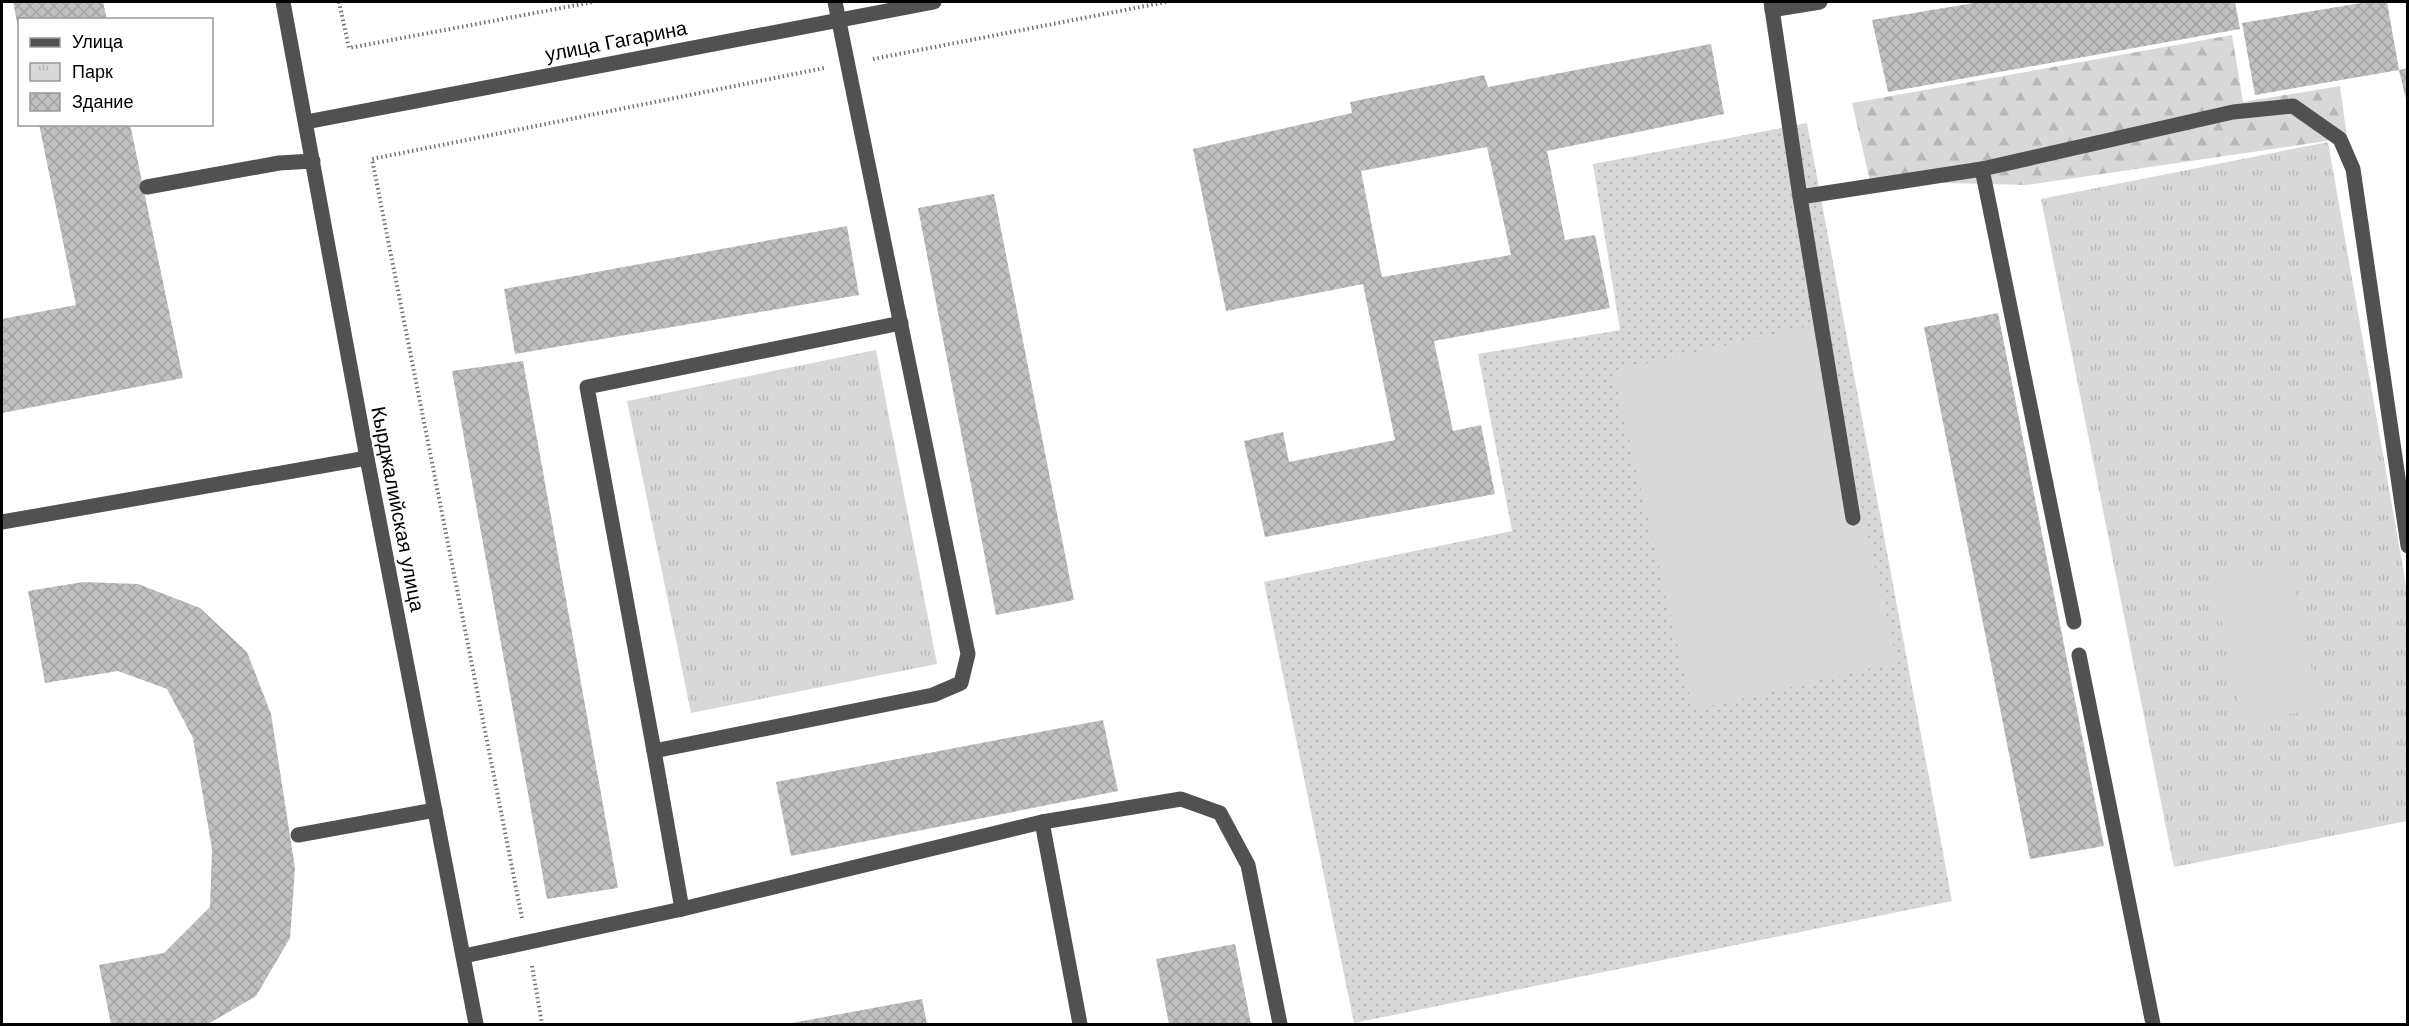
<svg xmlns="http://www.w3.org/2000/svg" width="2409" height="1026" font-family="Helvetica,sans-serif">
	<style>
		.grass { fill: url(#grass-dots) }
		.forest { fill: url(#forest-firs) }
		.park { fill: url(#park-tufts) }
		.pitch { fill: #d8d8d8 }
		.building { fill: url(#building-cross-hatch); fill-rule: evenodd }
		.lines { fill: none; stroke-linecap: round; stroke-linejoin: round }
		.path { stroke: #737373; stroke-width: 4; stroke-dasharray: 1.5 3; stroke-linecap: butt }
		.minor { stroke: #515151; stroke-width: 15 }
		.labels { text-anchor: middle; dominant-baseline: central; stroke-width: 4.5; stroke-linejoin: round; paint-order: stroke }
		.street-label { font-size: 20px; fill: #000; stroke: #fff }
	</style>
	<defs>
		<pattern id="grass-dots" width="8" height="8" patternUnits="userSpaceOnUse" patternTransform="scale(1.5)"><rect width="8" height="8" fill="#d8d8d8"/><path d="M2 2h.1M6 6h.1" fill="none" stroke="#b8b8b8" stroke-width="1.8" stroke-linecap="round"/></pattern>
		<pattern id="forest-firs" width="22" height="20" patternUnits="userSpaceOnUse" patternTransform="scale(1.5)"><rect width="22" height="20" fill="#d8d8d8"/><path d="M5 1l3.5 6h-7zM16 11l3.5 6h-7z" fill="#b8b8b8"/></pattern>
		<pattern id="park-tufts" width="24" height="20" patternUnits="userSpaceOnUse" patternTransform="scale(1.5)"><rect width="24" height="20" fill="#d8d8d8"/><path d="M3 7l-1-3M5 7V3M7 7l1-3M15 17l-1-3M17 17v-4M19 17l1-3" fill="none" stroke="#b8b8b8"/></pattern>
		<pattern id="building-cross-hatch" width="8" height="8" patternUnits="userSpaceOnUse" patternTransform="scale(1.5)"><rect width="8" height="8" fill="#c0c0c0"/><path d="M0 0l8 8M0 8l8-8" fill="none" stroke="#a3a3a3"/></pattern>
	</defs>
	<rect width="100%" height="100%" fill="#fff"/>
	<path class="grass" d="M1807,123L1952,901L1354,1023L1264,582L1512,531L1478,354L1620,330L1593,164Z"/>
	<path class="forest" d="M2232,35L2243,102L2340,86L2347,138L2027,185L1870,181L1852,103Z"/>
	<g class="park">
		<path d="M2328,142L2407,591V821L2174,867L2041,199Z"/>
		<path d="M876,350L937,664L691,713L627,401Z"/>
	</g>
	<g class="pitch">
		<path d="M1818,324L1897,662L1693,710L1613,371Z"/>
		<path d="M2289,560L2320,708L2243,724L2212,576Z"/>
	</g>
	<g class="building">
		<path d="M13,2H103L107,20H20L18,27Z"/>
		<path d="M1980,2H2235L2240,29L1888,92L1872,20Z"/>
		<path d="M2367,2H2387L2399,70L2408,68V108L2399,70L2255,95L2242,23Z"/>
		<path d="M1711,44L1724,114L1547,151L1565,240L1595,235L1610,308L1434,341L1453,431L1481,425L1495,494L1265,537L1244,441L1283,432L1289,462L1395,440L1363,284L1226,311L1193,149L1352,113L1350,102L1484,75L1488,87ZM1487,147L1511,255L1382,277L1361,171Z"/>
		<path d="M39,124H130L183,378L2,413V319L76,305Z"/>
		<path d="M994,194L1074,600L996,615L918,208Z"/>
		<path d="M847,226L859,295L515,354L504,289Z"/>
		<path d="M1998,313L2104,846L2030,859L1924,327Z"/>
		<path d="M523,361L618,888L547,899L452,371Z"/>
		<path d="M83,582L138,584L200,608L247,652L271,714L295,868L290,938L256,996L208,1024H111L99,965L164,953L210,907L212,849L193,738L167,689L118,671L45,683L28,591Z"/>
		<path d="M1103,720L1118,791L791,856L776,782Z"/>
		<path d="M1235,944L1251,1024H1169L1156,959Z"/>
		<path d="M922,999L927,1024H792V1023Z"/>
	</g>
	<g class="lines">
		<g class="path">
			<path d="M339,2L349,48L593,2"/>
			<path d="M873,59L1166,2"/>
			<path d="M522,918L372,159L824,68"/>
			<path d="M532,966L542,1024"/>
		</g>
		<g class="minor">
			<path d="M283,2L367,458L476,1024"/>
			<path d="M1771,2L1800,197L1982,169L2074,622"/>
			<path d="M1772,10L1820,2"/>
			<path d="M306,122L934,2"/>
			<path d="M1982,169L2233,112L2293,106L2340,139L2353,169L2408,546"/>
			<path d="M147,187L279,163L313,161"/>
			<path d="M1800,197L1853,518"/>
			<path d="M2,522L367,458"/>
			<path d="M2079,655L2153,1024"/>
			<path d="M654,751L587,387L901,323"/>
			<path d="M1042,822L1080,1024"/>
			<path d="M298,835L435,810"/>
			<path d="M682,909L654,751L933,695L961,683L968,654L835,2"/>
			<path d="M464,956L682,909L1042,822L1181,799L1220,813L1248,865L1280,1024"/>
		</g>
	</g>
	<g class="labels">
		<g class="street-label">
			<text transform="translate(616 41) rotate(-11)">улица Гагарина</text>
			<text transform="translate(398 509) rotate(79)">Кырджалийская улица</text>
		</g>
	</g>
	<rect width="2409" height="1026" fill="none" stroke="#000000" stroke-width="6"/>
	<rect x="18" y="18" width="195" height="108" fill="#ffffff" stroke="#999999" stroke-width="1.5"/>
	<rect x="30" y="38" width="30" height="9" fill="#515151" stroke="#999999" stroke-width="1.5"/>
	<text x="72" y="48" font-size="18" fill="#000000">Улица</text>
	<rect x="30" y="63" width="30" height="18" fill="url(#park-tufts)" stroke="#999999" stroke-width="1.5"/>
	<text x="72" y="78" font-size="18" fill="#000000">Парк</text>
	<rect x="30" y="93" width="30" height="18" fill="url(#building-cross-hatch)" stroke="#999999" stroke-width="1.5"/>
	<text x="72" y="108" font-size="18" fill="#000000">Здание</text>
</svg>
